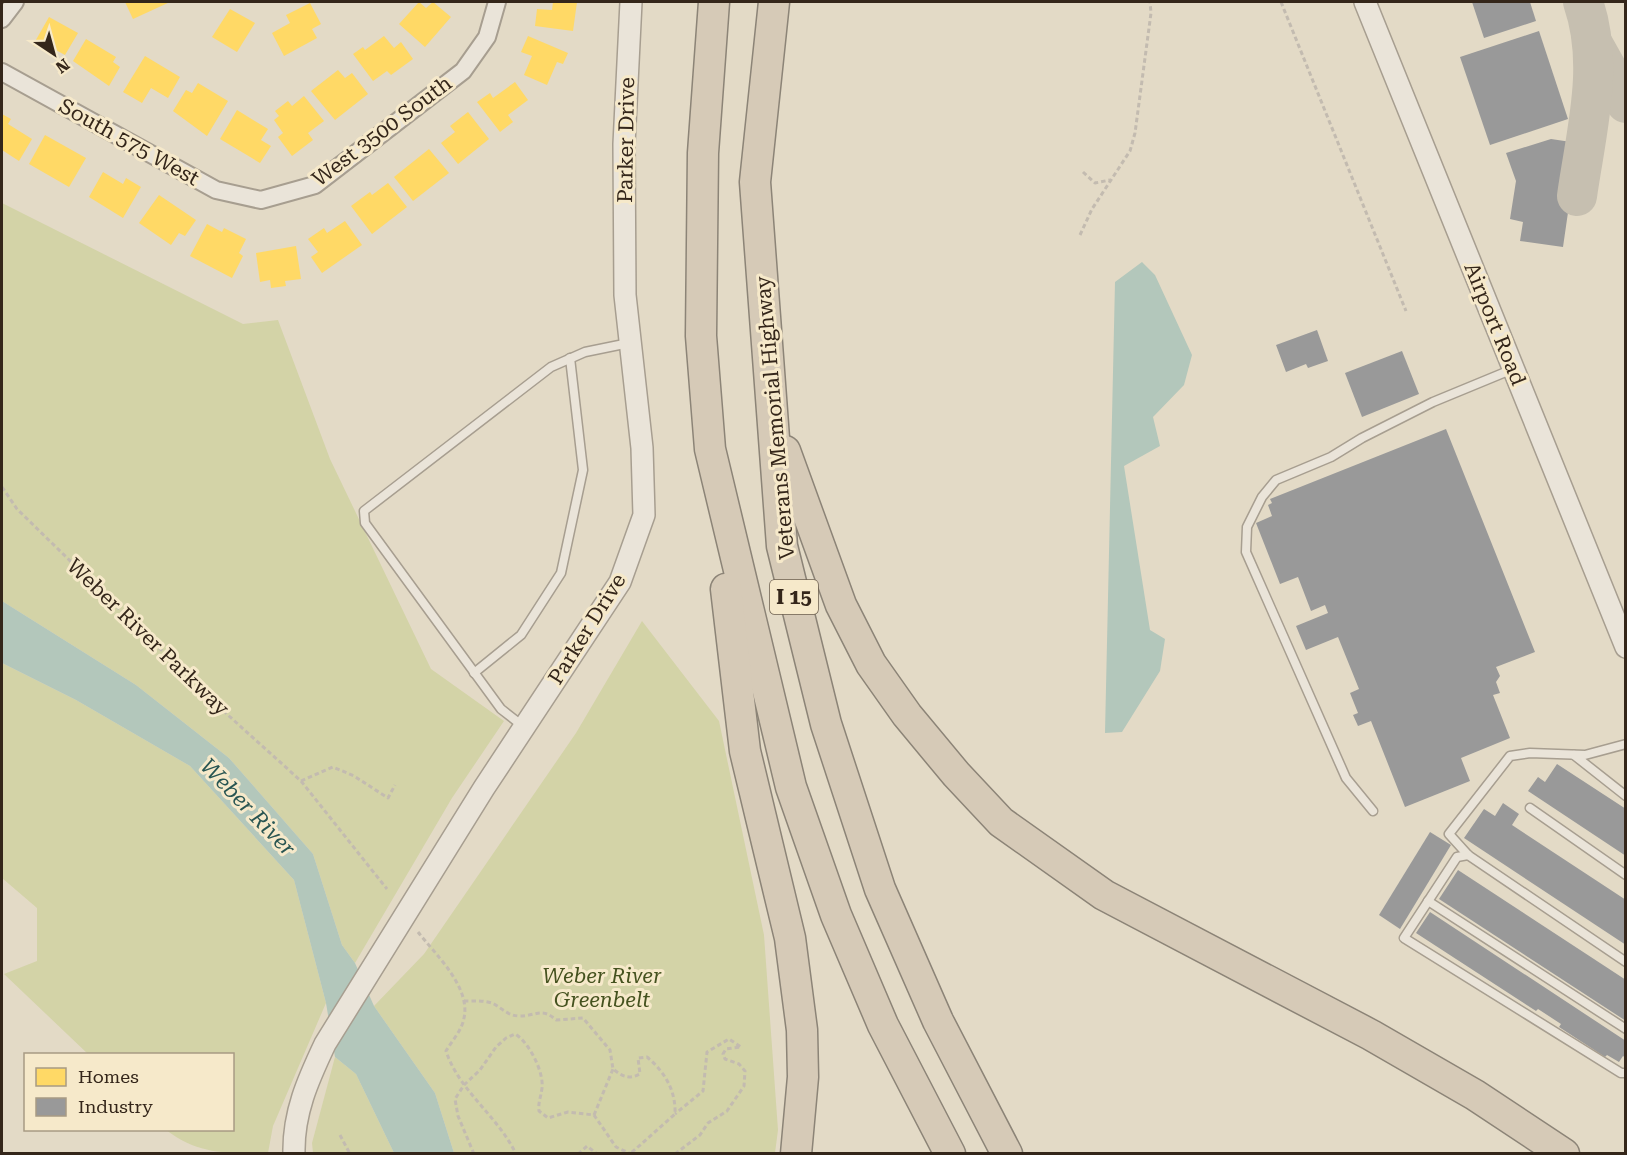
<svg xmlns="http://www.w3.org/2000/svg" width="1627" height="1155" font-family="'Roboto Serif',serif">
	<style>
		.green { fill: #d3d3a7 }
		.water { fill: #b3c7bb }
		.homes { fill: #ffd966 }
		.industry { fill: #999 }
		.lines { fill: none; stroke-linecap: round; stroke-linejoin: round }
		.taxiway { stroke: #c6bfb0; stroke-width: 40 }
		.service-casing { stroke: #a79e90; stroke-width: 11 }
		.minor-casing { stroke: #a79e90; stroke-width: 20 }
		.tertiary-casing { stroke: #a79e90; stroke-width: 24 }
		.motorway-casing { stroke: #8c8477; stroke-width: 33 }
		.path { stroke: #c3bbb0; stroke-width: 3; stroke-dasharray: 4.5 3; stroke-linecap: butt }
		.service { stroke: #eae4d9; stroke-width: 8 }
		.minor { stroke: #eae4d9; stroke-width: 16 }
		.tertiary { stroke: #eae4d9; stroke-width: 21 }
		.motorway { stroke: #d6cab7; stroke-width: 30 }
		.labels { text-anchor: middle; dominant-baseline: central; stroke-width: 6; stroke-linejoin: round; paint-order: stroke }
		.shield { fill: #f6e9ca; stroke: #6e604f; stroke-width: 1.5 }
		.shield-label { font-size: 20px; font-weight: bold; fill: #34261a }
		.street-label { font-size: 21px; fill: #34261a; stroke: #f6e9ca }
		.park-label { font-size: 21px; font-style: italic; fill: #45521f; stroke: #f6e9ca }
		.water-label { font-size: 22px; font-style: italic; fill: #285552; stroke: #f6e9ca }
	</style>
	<rect width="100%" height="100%" fill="#e3dac6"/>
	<g class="green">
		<path d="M2,203L243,324L278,320L330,459L431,669L504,721L452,798L355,963L342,945L313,854L229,758L136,685L2,601Z"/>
		<path d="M642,621L719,721L764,935L778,1130L775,1153H454L435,1093L374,1006L424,954L576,733Z"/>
		<path d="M2,663L76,700L190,766L294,880L326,1003L273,1126L268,1153C224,1153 200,1155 166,1130H232V1054H88L4,974L37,961V908L2,878Z"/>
		<path d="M335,1057L356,1074L394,1153H313L312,1143Z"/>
	</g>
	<g class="water">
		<path d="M1142,262L1155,275L1192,355L1184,385L1153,417L1160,446L1124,466L1150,630L1165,639L1160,671L1122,732L1105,733L1115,282Z"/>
		<path d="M2,601L136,685L229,758L313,854L342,945L355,963L374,1006L435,1093L454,1153H394L356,1074L335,1057L326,1003L294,880L190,766L76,700L2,663Z"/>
	</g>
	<g class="homes">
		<path d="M125,2H170L133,19Z"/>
		<path d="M419,2L426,8L433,2L451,17L425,47L399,24Z"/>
		<path d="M553,2H577L573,31L535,26L537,9L552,10Z"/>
		<path d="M310,3L321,24L312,29L317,38L284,56L272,33L290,23L286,15Z"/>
		<path d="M230,9L255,23L237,52L212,37Z"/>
		<path d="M49,17L78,33L65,55L52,48L49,54L33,45Z"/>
		<path d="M384,36L394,48L401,42L413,59L391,75L387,71L373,81L353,54L363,47L365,50Z"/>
		<path d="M528,36L568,53L563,64L557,62L547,85L524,75L532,56L521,52Z"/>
		<path d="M86,39L116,57L113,62L120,67L109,86L73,61Z"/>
		<path d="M145,56L180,77L168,98L151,88L142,103L123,92Z"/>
		<path d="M338,70L345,78L352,73L368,94L335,120L311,91Z"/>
		<path d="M515,82L528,100L508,115L513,122L500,132L477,102L490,93L493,98Z"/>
		<path d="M198,83L228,101L207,136L173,111L186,90L192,93Z"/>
		<path d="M304,96L324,121L308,133L313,140L292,156L278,137L283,133L274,120L279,116L275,111L288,101L292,106Z"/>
		<path d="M237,110L268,129L261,140L271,146L260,163L220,139Z"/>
		<path d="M468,112L489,139L458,164L441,143L455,132L450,126Z"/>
		<path d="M2,114L11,119L8,124L32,139L19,161L2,150Z"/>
		<path d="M45,135L86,158L69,187L29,164Z"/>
		<path d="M429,149L449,173L413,201L394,177Z"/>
		<path d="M103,172L123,184L126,178L141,187L123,218L89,197Z"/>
		<path d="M388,183L407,207L372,234L351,206L370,192L372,195Z"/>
		<path d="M159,195L196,220L185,236L179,233L171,245L139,223Z"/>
		<path d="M345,221L362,245L322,273L311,257L318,252L308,239L324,228L327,233Z"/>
		<path d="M207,224L222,232L224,228L246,239L239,253L243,256L232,278L190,256Z"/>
		<path d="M296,246L301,279L285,281L286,286L271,288L270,280L260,282L256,253Z"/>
	</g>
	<g class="industry">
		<path d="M1472,2H1530L1536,21L1484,38Z"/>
		<path d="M1539,31L1568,119L1490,145L1460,57Z"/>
		<path d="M1551,139L1578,143L1563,247L1520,241L1523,222L1510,219L1516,181L1506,153Z"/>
		<path d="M1317,330L1328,361L1308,368L1306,364L1286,372L1276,345Z"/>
		<path d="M1402,351L1419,394L1362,417L1345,373Z"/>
		<path d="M1446,429L1535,652L1496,667L1500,676L1496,682L1500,693L1493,695L1510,738L1461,758L1470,781L1405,807L1371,721L1358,726L1353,715L1358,713L1350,693L1359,689L1338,637L1306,650L1296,626L1328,613L1325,605L1311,611L1298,577L1280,584L1256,523L1272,516L1268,505L1272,503L1270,499Z"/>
		<path d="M1557,764L1626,809V856L1528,791L1538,777L1545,782Z"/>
		<path d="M1503,803L1519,814L1512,825L1626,900V945L1464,838L1484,809L1495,816Z"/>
		<path d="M1430,832L1451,845L1400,929L1379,915Z"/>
		<path d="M1458,870L1626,980V1021L1439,899Z"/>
		<path d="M1430,912L1626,1041V1058L1623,1056L1619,1062L1607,1055L1605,1057L1559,1027L1561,1024L1538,1009L1536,1011L1416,933Z"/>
	</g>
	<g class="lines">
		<g class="taxiway">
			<path d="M1594,46L1626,103"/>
			<path d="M1577,196C1586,132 1605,65 1583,2"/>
		</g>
		<g class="service-casing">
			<g id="service">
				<path d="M474,673L521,635L561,573L583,470L570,358"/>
				<path d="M524,727L501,709L482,683L365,523L364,511L551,367L585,352L629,343"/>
				<path d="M1626,744L1585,755L1530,753L1510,756L1449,834L1468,855L1626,962"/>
				<path d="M1574,755L1626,796"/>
				<path d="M1530,808L1626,875"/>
				<path d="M1373,811L1346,778L1246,552L1247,527L1262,497L1276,480L1331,457L1362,438L1433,402L1513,369"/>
				<path d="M1468,855L1457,857L1404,938L1621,1073H1626"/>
				<path d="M1428,901L1626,1029"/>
			</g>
		</g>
		<g class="minor-casing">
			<g id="minor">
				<path d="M2,19L15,2"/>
				<path d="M2,72L216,190L261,200L315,185L463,71L487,37L497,2"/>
			</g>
		</g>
		<g class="tertiary-casing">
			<g id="tertiary">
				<path d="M1365,2L1626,647"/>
				<path d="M294,1154C293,1113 308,1080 325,1044L484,788L620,582L644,515L642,448L625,295L624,144L631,2"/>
			</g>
		</g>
		<g class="motorway-casing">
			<g id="motorway">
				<path d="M714,2L703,153L701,336L710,449L791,787L836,915L883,1025L950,1154"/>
				<path d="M774,2L755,182L782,546L826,724L880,889L938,1021L1007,1154"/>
				<path d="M785,451L841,605L871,664L907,715L956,774L1001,822L1104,895L1371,1035L1475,1095L1564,1154"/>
				<path d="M726,589L745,751L790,938L802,1030L803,1077L796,1154"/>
			</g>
		</g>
		<g class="path">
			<path d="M1281,2L1406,311"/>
			<path d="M1083,172L1095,183L1110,180"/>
			<path d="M1080,235L1092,209L1130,151L1135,133L1151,13L1150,2"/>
			<path d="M2,487L17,509L229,716L301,781L387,889"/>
			<path d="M301,781L333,767L354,776L388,798L395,785"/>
			<path d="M418,932C435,954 471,987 464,1018C462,1030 452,1041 446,1051C459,1091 498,1116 516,1154"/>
			<path d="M464,1001C473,1001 486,1000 494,1004C503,1009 508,1016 520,1016C536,1016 542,1007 556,1020L583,1018L610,1050L613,1069C622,1076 628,1080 640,1074L638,1058L647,1057C665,1072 676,1091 675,1114L630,1154"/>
			<path d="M594,1115L613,1069"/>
			<path d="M340,1135L350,1154"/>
			<path d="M474,1154L458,1116L455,1099L464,1085L480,1070L496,1047L506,1038L515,1034C529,1042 544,1072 542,1088C541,1097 538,1102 539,1111L548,1118L568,1112L594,1115L616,1147L631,1154"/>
			<path d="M578,1154L587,1146L597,1154"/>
			<path d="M675,1154L700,1135L708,1123L727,1111L744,1086L745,1071L739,1064L725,1059L723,1054L726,1049L741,1047L729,1039L707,1052L703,1091L675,1114"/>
		</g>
		<use href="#service" class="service"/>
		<use href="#minor" class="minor"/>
		<use href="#tertiary" class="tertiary"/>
		<use href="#motorway" class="motorway"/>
	</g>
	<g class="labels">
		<rect class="shield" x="770" y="580" width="48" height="34" rx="4.5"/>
		<g class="shield-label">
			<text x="794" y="597">I 15</text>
		</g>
		<g class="street-label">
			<text transform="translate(382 131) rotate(-37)">West 3500 South</text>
			<text transform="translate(626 140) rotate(-89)">Parker Drive</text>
			<text transform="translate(129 142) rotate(29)">South 575 West</text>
			<text transform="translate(1495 324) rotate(68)">Airport Road</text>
			<text transform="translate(775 418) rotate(-95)">Veterans Memorial Highway</text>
			<text transform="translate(587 629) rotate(-58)">Parker Drive</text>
			<text transform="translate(148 637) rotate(44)">Weber River Parkway</text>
		</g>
		<g class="park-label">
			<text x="602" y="976">Weber River<tspan x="602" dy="24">Greenbelt</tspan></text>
		</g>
		<g class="water-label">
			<text transform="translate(248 807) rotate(46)">Weber River</text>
		</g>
	</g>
	<rect width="1627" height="1155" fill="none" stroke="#34261a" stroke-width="6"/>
	<rect x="24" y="1053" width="210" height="78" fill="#f6e9ca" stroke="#a89b84" stroke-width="1.5"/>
	<rect x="36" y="1068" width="30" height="18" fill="#ffd966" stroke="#a89b84" stroke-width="1.5"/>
	<text x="78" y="1083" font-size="18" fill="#34261a">Homes</text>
	<rect x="36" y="1098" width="30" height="18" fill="#999999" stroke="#a89b84" stroke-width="1.5"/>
	<text x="78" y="1113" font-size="18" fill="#34261a">Industry</text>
	<g transform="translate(54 54) rotate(144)" stroke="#f6e9ca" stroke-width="4.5" paint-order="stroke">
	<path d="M0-4.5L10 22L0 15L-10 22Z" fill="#34261a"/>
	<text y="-9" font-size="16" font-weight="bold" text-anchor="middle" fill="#34261a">N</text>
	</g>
</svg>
